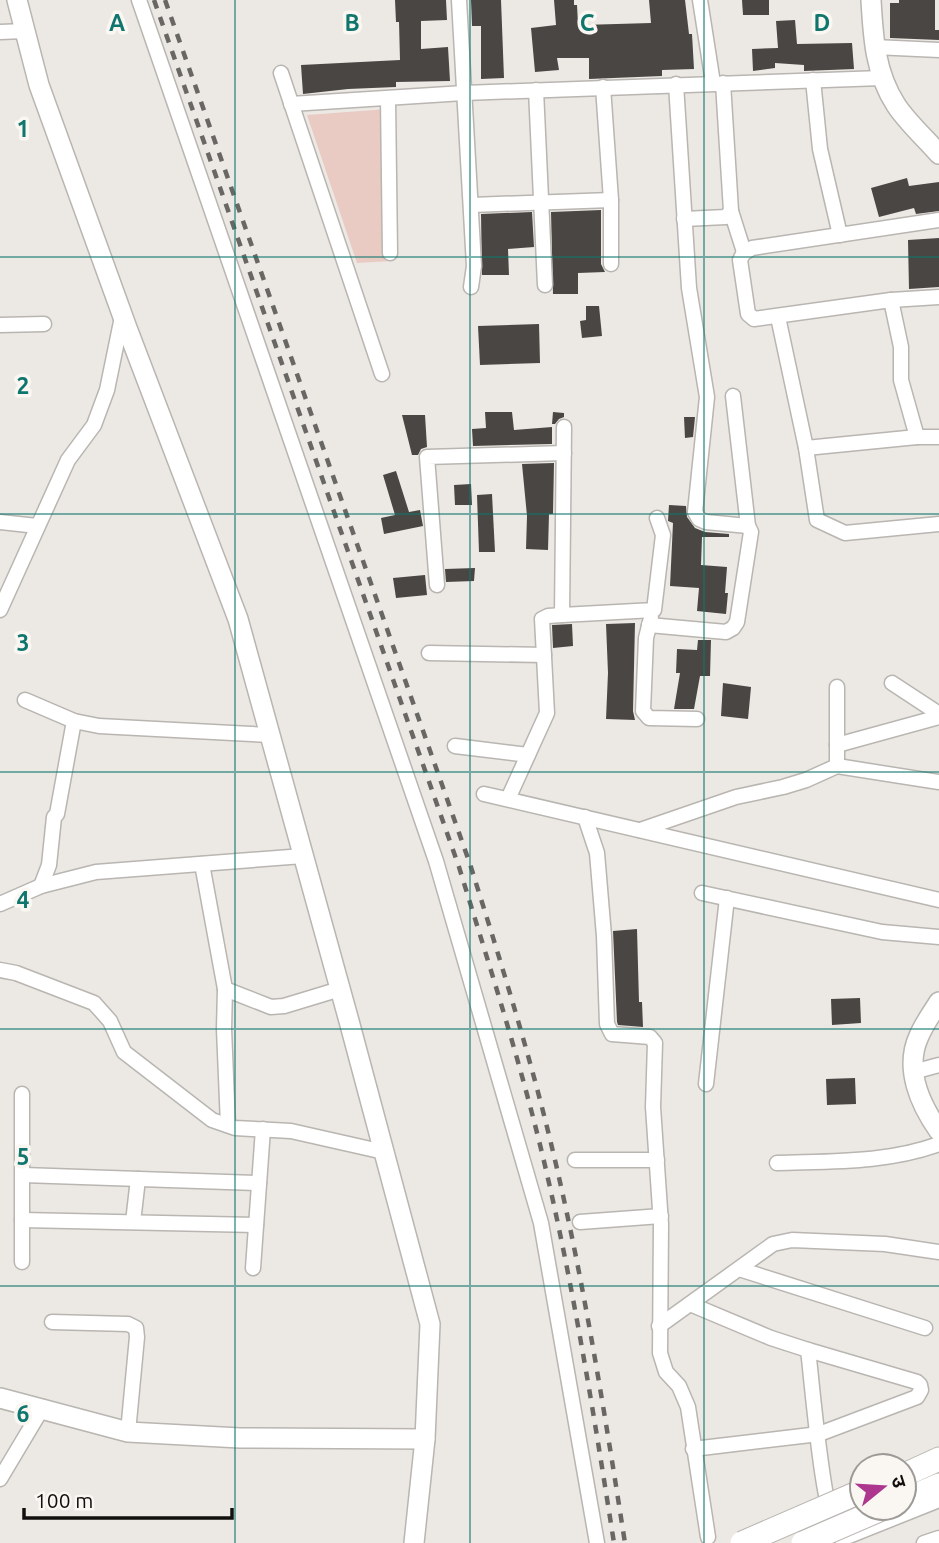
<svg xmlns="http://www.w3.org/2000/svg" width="939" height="1543" font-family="Ubuntu,'Noto Sans Devanagari',sans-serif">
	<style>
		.green { fill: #eacbc3 }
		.building { fill: #4a4644 }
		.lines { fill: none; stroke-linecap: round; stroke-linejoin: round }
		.minor-casing { stroke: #b9b5b1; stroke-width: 17 }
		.tertiary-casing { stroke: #b9b5b1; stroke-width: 22 }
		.primary-casing { stroke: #b9b5b1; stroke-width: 25 }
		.minor { stroke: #fff; stroke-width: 14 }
		.tertiary { stroke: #fff; stroke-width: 19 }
		.primary { stroke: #fff; stroke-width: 23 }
		.rail { stroke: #696764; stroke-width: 4.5; stroke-dasharray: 9 9; stroke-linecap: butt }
		.primary-bridge-casing { stroke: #b9b5b1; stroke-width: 25; stroke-linecap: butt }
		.primary-bridge { stroke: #fff; stroke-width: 23 }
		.grid { fill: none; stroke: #0f766e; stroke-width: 2; stroke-opacity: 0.55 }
		.grid-label { font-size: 23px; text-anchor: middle; font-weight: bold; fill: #0f766e; stroke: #faf6f2; stroke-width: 7; stroke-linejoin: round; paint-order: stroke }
	</style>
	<rect width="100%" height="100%" fill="#ece9e4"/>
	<path class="green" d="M387,109L393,261L357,263L307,115Z"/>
	<g class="building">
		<path d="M395,0H446L447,20L421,21V49L448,47L450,81L396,82V87L348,89L303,94L301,65L400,60L399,22H396Z"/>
		<path d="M471,0H501L504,78L481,79V26H472Z"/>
		<path d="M554,0H574V5H577L578,24L582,25L651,23L649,0H685L689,34H692L694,69L662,70V76L589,79V58H557L559,70L535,72L531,28L556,25Z"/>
		<path d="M742,0H769V15H743Z"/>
		<path d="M899,0H935V30H939V40L890,38V3H899Z"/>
		<path d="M795,20L797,44L852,43L854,69L804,71V65L775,63V68L753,71L752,49L778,48L776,21Z"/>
		<path d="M907,178L909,186L939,182V211L916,214L914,208L879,217L871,188Z"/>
		<path d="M601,210V264L605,272L578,273V294H553L551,212Z"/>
		<path d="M532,212L534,247L508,249L509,275H482L481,214Z"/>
		<path d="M939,238V287L909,289L908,240Z"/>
		<path d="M586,306H599L602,336L582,338L580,321L586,320Z"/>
		<path d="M539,324L540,363L480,365L478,326Z"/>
		<path d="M485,412H512L514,430L552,427V444L473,446L472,429L486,428Z"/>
		<path d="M553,412L564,413V417L559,419L555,424H552Z"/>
		<path d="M402,415H425L427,447L421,449L418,455H412Z"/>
		<path d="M684,417H695L693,437L685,438Z"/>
		<path d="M554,463L553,514H549L548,550L526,549L527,516L522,464Z"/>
		<path d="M396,471L409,512L420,510L423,526L384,534L381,518L395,515L383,475Z"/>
		<path d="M471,484L472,505H455L454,485Z"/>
		<path d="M492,494L495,552H479L477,495Z"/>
		<path d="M669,505L686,506L687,517L695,528L705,532L729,534V537H702L701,565L727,567L725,593H728L726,614L697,611L699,588L670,586L673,523L668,521Z"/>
		<path d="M475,568L474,581L446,582L445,569Z"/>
		<path d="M425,575L427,595L396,598L393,578Z"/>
		<path d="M635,623L633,711L635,720L606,719L608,673L606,624Z"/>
		<path d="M572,624L573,646L553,648L552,625Z"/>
		<path d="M698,640H711L710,676H700L694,709H674L680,673H676L677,649L697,650Z"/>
		<path d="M723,683L751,687L748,719L721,716Z"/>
		<path d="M637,929L639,1002H642L643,1027L618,1025L617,1022L613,931Z"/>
		<path d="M860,998L861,1023L832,1025L831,999Z"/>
		<path d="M855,1078L856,1104L827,1105L826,1079Z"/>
	</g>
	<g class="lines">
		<g class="minor-casing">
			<g id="minor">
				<path d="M139,0L436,861L541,1223L597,1543"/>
				<path d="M459,0L474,266L471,287"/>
				<path d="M700,0L713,83"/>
				<path d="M0,32L25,31"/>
				<path d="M874,47L939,50"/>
				<path d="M281,73L382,374"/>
				<path d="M813,80L820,149L840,235"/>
				<path d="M676,84L689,288L707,397L695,512L699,519L706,522L748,526"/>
				<path d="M603,87L611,200V264"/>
				<path d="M536,90L545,285"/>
				<path d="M388,99L390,253"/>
				<path d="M291,104L464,93L882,78"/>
				<path d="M471,205L611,200"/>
				<path d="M731,211L744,252"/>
				<path d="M684,219L726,217L731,211L723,83"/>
				<path d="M939,220L752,248L743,254L740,260L748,314L754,319L891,300L939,297"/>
				<path d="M891,300L901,347V380L917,437"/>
				<path d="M778,317L806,448L817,520L845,533L939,524"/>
				<path d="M0,325L44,324"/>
				<path d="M806,448L917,437H939"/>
				<path d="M0,522L37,526"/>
				<path d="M437,585L427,457L564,453"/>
				<path d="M0,610L68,460L94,425L107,390L122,317"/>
				<path d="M562,615L654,610L663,535L657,518"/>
				<path d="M651,618L646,638L643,711L649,718L697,719"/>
				<path d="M649,625L726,632L733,628L737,622L751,532L748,526L733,396"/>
				<path d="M429,653L544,655"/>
				<path d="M892,683L939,714"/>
				<path d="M25,700L74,721L99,726L270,735"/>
				<path d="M837,745L939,717"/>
				<path d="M455,746L528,755"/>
				<path d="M837,766V687"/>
				<path d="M484,794L939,900"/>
				<path d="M508,799L547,713L542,619L548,616L562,615L564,427"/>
				<path d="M585,817L597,853L604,936L607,1024L612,1034L650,1037L655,1043L653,1107L661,1224L660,1353L666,1372L679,1386L688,1407L708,1537"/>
				<path d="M640,830L736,797L783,787L806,780L837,766L939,782"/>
				<path d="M202,864L225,989L224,1029L228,1125"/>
				<path d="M41,886L49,865L54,817L57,814L74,721"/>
				<path d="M702,893L882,932L939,937"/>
				<path d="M0,904L41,886L96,872L303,856"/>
				<path d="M0,970L16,973L94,1003L110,1021L124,1052L212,1120L235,1128L291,1131L384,1152"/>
				<path d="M225,989L271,1007L284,1006L340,989"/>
				<path d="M913,1072L939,1065"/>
				<path d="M706,1084L727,898"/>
				<path d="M22,1094V1262"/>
				<path d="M575,1160H657"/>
				<path d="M777,1163C832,1161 887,1163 939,1144"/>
				<path d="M23,1175L259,1183"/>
				<path d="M22,1220L256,1225"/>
				<path d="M133,1222L138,1179"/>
				<path d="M580,1222L661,1216"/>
				<path d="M253,1268L263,1129"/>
				<path d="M739,1269L925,1328"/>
				<path d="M690,1304L771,1338L808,1350C812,1380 823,1525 840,1537L849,1536L939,1500"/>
				<path d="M52,1322L128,1324L136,1328L137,1337L128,1432"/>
				<path d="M659,1326L773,1244L792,1240L885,1244L939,1252"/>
				<path d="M693,1449L819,1434L917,1397L921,1390L920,1385L917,1382L808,1350"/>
				<path d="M0,1479L43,1407"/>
				<path d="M924,1543L939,1538"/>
			</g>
		</g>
		<g class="tertiary-casing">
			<g id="tertiary">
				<path d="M17,0L39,85L127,328L238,619L349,1021L430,1324L425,1439L414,1543"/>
				<path d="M871,0C873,36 875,73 896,105C907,122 925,138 939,154"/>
				<path d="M939,1002C932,1013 924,1024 919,1036C904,1068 920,1104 939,1131"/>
				<path d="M0,1398L128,1432L240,1438L425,1439"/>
			</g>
		</g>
		<g class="primary-casing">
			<g id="primary">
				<path d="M904,1475L939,1459"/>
				<path d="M904,1500L939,1485"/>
			</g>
		</g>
		<use href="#minor" class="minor"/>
		<use href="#tertiary" class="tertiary"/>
		<use href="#primary" class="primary"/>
		<g class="rail">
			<path d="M154,0L459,867C491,971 525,1076 549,1183C576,1302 595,1422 614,1543"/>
			<path d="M165,0L470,864C503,969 536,1074 560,1182C587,1301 606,1422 625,1543"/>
		</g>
		<g class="primary-bridge-casing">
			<g id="primary-bridge">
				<path d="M742,1543L862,1491"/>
				<path d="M803,1543L884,1508"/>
			</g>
		</g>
		<use href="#primary-bridge" class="primary-bridge"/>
	</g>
	<path class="grid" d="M235,0V1543M470,0V1543M704,0V1543M0,257H939M0,514H939M0,772H939M0,1029H939M0,1286H939"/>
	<g class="grid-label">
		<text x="117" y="31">A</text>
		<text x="352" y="31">B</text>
		<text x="587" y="31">C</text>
		<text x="822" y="31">D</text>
		<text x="23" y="137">1</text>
		<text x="23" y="394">2</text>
		<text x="23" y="651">3</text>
		<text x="23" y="908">4</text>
		<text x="23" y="1165">5</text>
		<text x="23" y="1422">6</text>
	</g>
	<g transform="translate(883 1487) rotate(72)"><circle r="33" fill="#faf6f2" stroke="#9d9a97" stroke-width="2"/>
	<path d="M0-5L12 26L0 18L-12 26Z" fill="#ad378e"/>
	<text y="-10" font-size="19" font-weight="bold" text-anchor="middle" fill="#11100e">उ</text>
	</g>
	<path d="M24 1508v10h208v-10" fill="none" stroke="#11100e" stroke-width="3.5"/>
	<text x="35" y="1508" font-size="21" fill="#11100e" stroke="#faf6f2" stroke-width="5" paint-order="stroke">100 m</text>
</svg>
